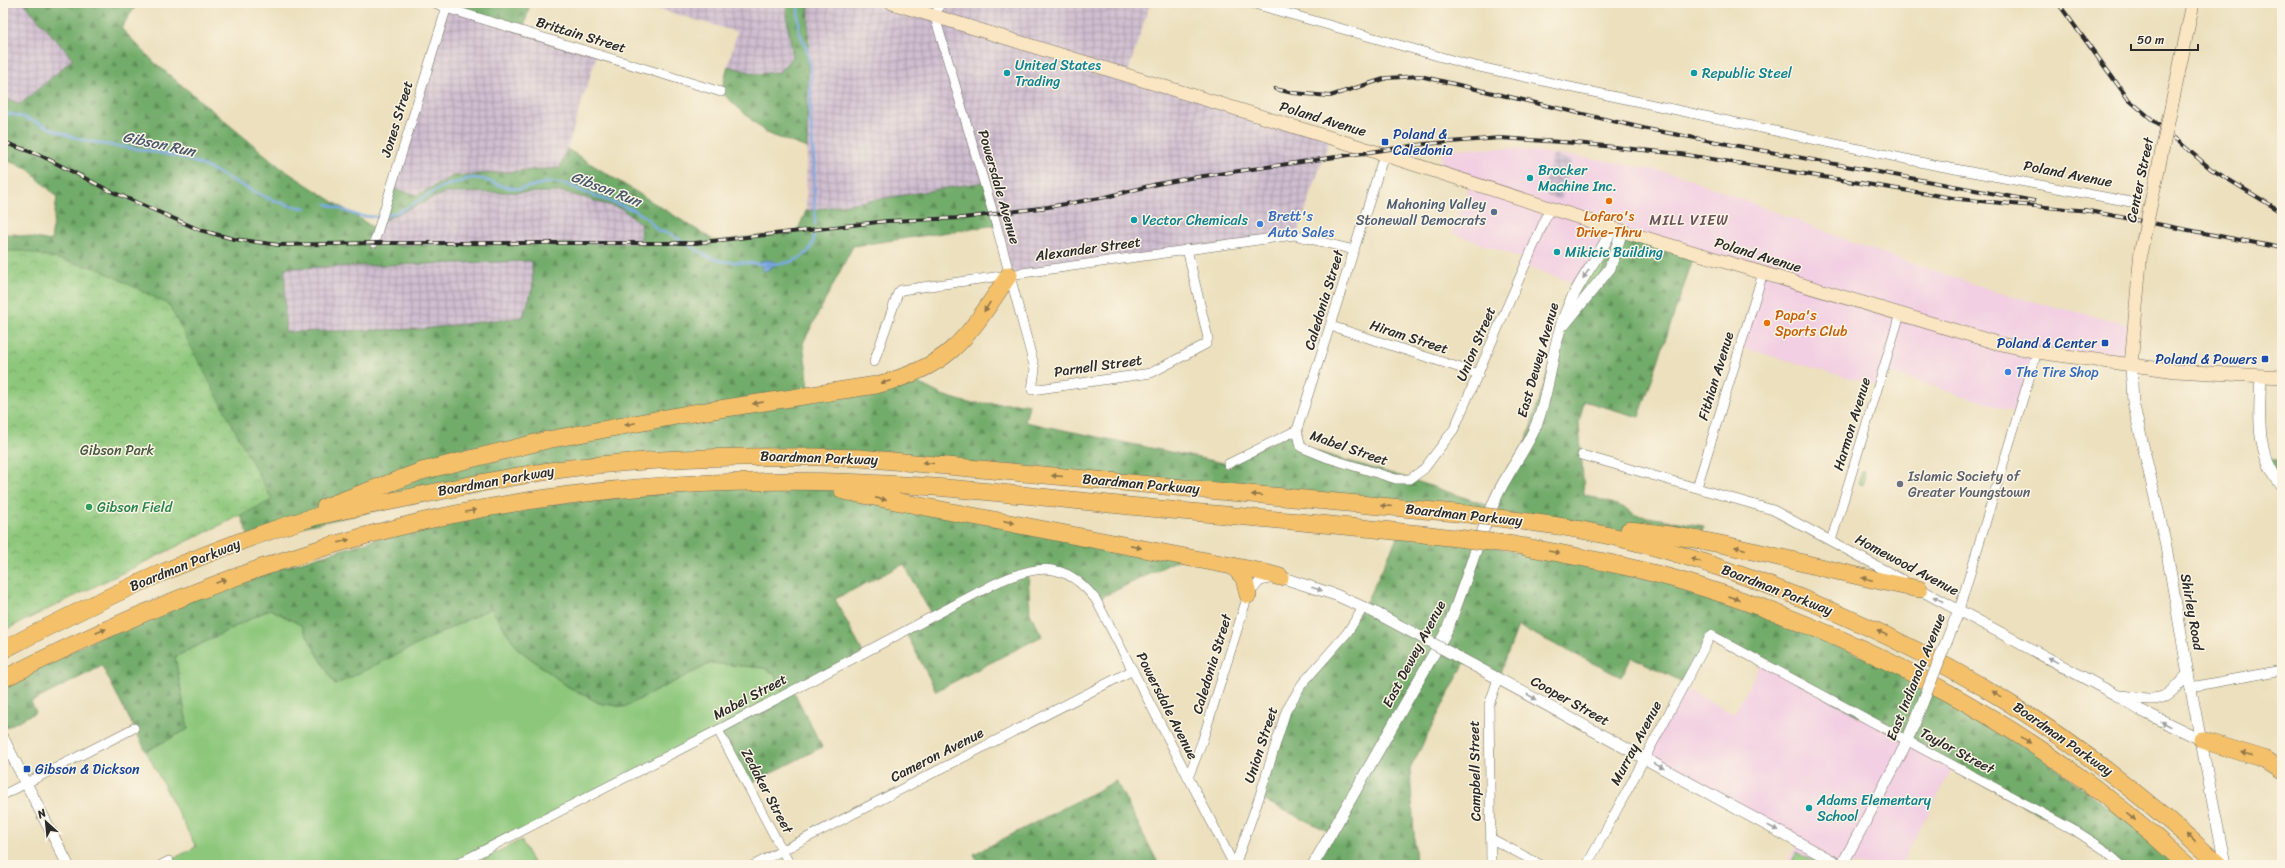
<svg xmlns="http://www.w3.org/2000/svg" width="2285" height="868" font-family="Sriracha,sans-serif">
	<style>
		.built { fill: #f2cfe2 }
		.industrial { fill: url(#industrial-grid) }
		.grass { fill: #8dc77b; stroke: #5c7953 }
		.forest { fill: url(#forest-firs); stroke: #4e6c4b; fill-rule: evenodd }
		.park { fill: url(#park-crowns); stroke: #5c7953 }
		.water { fill: url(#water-waves); stroke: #526a88 }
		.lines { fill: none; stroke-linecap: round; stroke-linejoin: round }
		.stream { stroke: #7aaae4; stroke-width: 2.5 }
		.minor-casing { stroke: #6f6a5e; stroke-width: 10 }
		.tertiary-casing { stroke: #6f6a5e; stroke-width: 12 }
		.secondary-casing { stroke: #6f6a5e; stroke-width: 14 }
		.motorway-casing { stroke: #6f6a5e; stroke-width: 18 }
		.minor { stroke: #fff; stroke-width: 9 }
		.tertiary { stroke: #fff; stroke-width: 11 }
		.secondary { stroke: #fbe6c3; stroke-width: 13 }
		.motorway { stroke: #f4c16a; stroke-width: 17 }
		.rail-casing { stroke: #2b2b2b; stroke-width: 4 }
		.rail { stroke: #fcf5e5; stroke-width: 2.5; stroke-dasharray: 8; stroke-linecap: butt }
		.tertiary-bridge-casing { stroke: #6f6a5e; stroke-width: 12; stroke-linecap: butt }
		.secondary-bridge-casing { stroke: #6f6a5e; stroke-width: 14; stroke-linecap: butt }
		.motorway-bridge-casing { stroke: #6f6a5e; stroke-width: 18; stroke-linecap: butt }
		.tertiary-bridge { stroke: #fff; stroke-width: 11 }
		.secondary-bridge { stroke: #fbe6c3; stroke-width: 13 }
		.motorway-bridge { stroke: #f4c16a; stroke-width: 17 }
		.oneway { fill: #a0a0a0 }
		.oneway2 { fill: #90764a }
		.culture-dot { fill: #0f9aa8; stroke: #fcf5e5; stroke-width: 1.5 }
		.transit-dot { fill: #1a4fb4; stroke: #fcf5e5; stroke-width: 1.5 }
		.food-dot { fill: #e8710a; stroke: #fcf5e5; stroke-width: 1.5 }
		.service-dot { fill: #5c6f8a; stroke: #fcf5e5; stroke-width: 1.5 }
		.shop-dot { fill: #3f7fe0; stroke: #fcf5e5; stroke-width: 1.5 }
		.worship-dot { fill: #6b7280; stroke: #fcf5e5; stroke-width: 1.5 }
		.leisure-dot { fill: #2e9e5b; stroke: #fcf5e5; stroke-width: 1.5 }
		.labels { text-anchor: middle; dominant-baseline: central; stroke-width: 3; stroke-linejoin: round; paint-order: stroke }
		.street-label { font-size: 14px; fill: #2b2b2b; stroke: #fcf5e5 }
		.culture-label { font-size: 14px; fill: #0d838f; stroke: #fcf5e5; text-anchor: start }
		.transit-label { font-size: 14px; fill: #164399; stroke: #fcf5e5; text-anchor: start }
		.service-label { font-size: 14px; fill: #4e5e75; stroke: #fcf5e5; text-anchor: end }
		.shop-label { font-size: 14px; fill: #366cbe; stroke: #fcf5e5; text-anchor: start }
		.food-label { font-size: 14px; fill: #c56008; stroke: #fcf5e5 }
		.park-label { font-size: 14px; fill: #485a43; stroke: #fcf5e5 }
		.worship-label { font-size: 14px; fill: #5b616d; stroke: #fcf5e5; text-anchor: start }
		.leisure-label { font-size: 14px; fill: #27864d; stroke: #fcf5e5; text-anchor: start }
		.water-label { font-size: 15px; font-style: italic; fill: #47576c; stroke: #fcf5e5 }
		.neighbourhood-label { font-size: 15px; letter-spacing: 1px; fill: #6b525d; stroke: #fcf5e5 }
	</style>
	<defs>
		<pattern id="industrial-grid" width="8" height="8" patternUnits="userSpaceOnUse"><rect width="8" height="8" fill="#cfbdd0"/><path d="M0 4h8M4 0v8" fill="none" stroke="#a89aa9"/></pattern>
		<pattern id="forest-firs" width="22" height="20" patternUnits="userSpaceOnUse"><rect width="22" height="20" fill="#72ac6b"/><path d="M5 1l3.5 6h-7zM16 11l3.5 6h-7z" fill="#5e8c58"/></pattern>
		<pattern id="park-crowns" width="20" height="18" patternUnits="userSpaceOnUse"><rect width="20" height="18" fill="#8dc77b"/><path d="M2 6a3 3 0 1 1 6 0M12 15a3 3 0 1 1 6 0" fill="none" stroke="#73a265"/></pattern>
		<pattern id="water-waves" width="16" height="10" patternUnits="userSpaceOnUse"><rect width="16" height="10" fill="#7aaae4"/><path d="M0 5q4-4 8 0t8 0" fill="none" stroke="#648bb9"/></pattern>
	</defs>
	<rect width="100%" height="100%" fill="#fcf5e5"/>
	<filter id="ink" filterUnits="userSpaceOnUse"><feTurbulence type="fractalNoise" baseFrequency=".025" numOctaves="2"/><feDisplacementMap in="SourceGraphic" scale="8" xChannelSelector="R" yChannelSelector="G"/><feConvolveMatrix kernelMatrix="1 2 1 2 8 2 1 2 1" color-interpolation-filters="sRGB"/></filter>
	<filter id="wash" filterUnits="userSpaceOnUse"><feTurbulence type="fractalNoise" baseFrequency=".012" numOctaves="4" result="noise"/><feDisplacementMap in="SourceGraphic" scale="16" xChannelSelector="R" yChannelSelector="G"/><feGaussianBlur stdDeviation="0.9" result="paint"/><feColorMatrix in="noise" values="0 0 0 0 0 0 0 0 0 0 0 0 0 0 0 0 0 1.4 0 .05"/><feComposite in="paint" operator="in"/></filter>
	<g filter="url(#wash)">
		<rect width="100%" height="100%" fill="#ece0be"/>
		<g class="built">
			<path d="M1508,148L1603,160L1680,175L1868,248L2000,293L2133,326L2131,365L2037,352L2018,413L1883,371L1878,386L1739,347L1763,273L1612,228L1579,285L1525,266L1527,260L1452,233L1470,182L1436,171L1445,149Z"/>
			<path d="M1762,661L1954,765L1901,865H1786L1798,842L1644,758L1682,687L1734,714Z"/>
		</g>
		<g class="industrial">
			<path d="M3,3H24L73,59L21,104L3,98Z"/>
			<path d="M638,3H787L786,12L794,57L779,72L756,74L728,66L737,32Z"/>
			<path d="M809,3H1150L1127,75L1330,138L1297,235L1009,275L984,183L806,211Z"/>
			<path d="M446,8L597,54L561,168L453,176L418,195L390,188Z"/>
			<path d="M1553,155L1572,161L1561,200L1547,196L1549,189L1543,187Z"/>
			<path d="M564,192L622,209L641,223V243L373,245L379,222L444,193Z"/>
			<path d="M532,261L533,287L523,317L422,329L285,332V268Z"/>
		</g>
		<g class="grass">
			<path d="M1612,228L1622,231L1596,287L1567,308Z"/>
			<path d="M1865,471L1863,485L1858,483L1862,472Z"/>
			<path d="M491,608L518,649L567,686L599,703L624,707L711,663L764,668L774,673L785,695L455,865H161L196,847L146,751L188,729L175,657L270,609L301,625L335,684Z"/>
			<path d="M521,840L534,865H472Z"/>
			<path d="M1797,852L1820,865H1790Z"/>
		</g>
		<g class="forest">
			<path d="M24,3H138L121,28L155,63L281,168L377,230L374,245L641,243L640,223L622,209L564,192L444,193L379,222L390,188L418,195L453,176L560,168L567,149L715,241L797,232L806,211L984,182L996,225L853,246L803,343L810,395L906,377L942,395L968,403L1029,404L1025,422L1228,464L1297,430L1301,447L1410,479L1492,507L1522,455L1561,329L1596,287L1622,231L1695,253L1639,417L1584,401L1579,423L1584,494L1625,508L1635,515L1704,526L1699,541L1546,524L860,458L579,467L249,538L236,501L3,265V234H14L51,241L57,197L27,168L3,159V98L21,104L73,59ZM532,261L533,287L523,317L422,329L285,332V268ZM761,261H774L776,263L768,270Z"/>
			<path d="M448,3H530L523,32L446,8Z"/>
			<path d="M787,3H809L807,148L766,133L721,92L728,66L756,74L779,72L793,57L786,12Z"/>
			<path d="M2265,459H2282V486Z"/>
			<path d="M773,483L840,491L1184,557L1096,600L1072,577L1028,570L1030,613L1042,636L936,691L905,631L932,616L904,564L835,599L863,653L793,690L822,747L748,785L718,730L784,694L774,673L764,668L711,663L624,707L599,703L567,686L518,649L491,608L335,685L301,625L270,609L175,657L188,729L146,751L102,666L31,702L36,712L3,729V687L160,605L468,511Z"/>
			<path d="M1400,532L1437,536L1714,591L1969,704L2187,865H2121L2102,848L1711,635L1685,683L1632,657L1621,677L1518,626L1498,679L1465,662L1410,769L1416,865H1313L1332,833L1259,798L1286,711L1363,608Z"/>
			<path d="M1116,781L1159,865H979L974,854Z"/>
		</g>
		<path class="park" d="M3,251H24L99,269L169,305L272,500L3,631Z"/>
		<path class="water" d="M765,260L774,261L776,263L768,270L763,271L759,262Z"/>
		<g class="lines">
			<g class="stream">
				<path d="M798,3L799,31L807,50L811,69L810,116L814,162L815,224"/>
				<path d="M3,113C32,116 55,133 83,140C120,149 161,149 197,163C232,177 267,205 306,208"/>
				<path d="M327,204L359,216L380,217"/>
				<path d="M385,216L402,210L442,187L471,178L482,179L502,186L519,189L550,182L558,183L569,185L589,194L634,210L646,217L657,230L670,234L709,257L720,261L762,264"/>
				<path d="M773,264C791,264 813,257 814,236"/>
			</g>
		</g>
	</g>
	<g filter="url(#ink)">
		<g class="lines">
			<g class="minor-casing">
				<g id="minor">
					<path d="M435,3L446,8L721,92"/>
					<path d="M940,3L935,17L993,213L1035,369L1032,390L1151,373L1206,344L1208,338L1187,249"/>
					<path d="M1251,3L1466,64L1579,89L1934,165L2131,202"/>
					<path d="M1384,155L1297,430L1301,447L1328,458L1396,479H1410L1424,469L1454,429L1550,208"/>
					<path d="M374,243L448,3"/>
					<path d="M1331,326L1479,374"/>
					<path d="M874,362L898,293L901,290L1294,235L1354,250"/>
					<path d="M1582,455L1773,510L1903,580"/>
					<path d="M1228,464L1297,430"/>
					<path d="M1697,487L1763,273"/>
					<path d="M1831,541L1900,314"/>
					<path d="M1959,610L2037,352"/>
					<path d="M2191,687L2282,670"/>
					<path d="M718,730L790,865"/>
					<path d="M1188,778L1202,742L1248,595L1260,581L1274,578"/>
					<path d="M3,795L134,728"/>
					<path d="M1492,839L1541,865"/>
					<path d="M161,865L169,861"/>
					<path d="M455,865L718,730L994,584C1035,565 1065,559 1096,600L1234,865"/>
					<path d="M754,865L1133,670"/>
					<path d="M1235,865L1259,798L1286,711L1302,684L1347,633L1363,608"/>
					<path d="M1491,865L1489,705L1498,679"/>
					<path d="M1587,865L1711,635L2079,833L2102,848L2121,865"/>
				</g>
			</g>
			<g class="tertiary-casing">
				<g id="tertiary">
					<path d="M1565,324L1610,268L1622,231"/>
					<path d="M2131,365L2133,402L2165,541L2188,674L2225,865"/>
					<path d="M2261,376C2259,416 2255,453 2282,486"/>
					<path d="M1280,577L1336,595L1378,614"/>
					<path d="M1919,589L2118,696L2140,710L2202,740"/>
					<path d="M1951,630L1959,610"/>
					<path d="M1473,665L1840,865"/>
					<path d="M2121,696C2159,700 2162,705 2188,674"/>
					<path d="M3,738L68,865"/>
					<path d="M1313,865L1445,634C1464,590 1476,544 1495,500C1506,473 1526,451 1537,423C1551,386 1552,343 1568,307C1580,278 1601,256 1612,228"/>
					<path d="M1842,865L1900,756L1915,722"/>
				</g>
			</g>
			<g class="secondary-casing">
				<g id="secondary">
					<path d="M892,3L1357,146L1612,228L1997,343L2037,352L2176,371L2282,377"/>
					<path d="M2178,75L2193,3"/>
					<path d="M2131,365L2141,250"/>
				</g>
			</g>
			<g class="motorway-casing">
				<g id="motorway">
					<path d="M843,491L1258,571L1280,577"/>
					<path d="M325,507L422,471L547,440L687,414L876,385C953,366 967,337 1009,275"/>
					<path d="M1529,522C1609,531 1684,554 1760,582C1939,649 2079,735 2219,865"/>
					<path d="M1629,530C1727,539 1822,571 1919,589"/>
					<path d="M1515,545C1569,555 1622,564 1675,579C1864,634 2042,731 2187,865"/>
					<path d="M1233,566L1244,578L1248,595"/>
					<path d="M3,650C100,599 201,551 307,519C339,510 374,505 407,498C464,486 521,474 579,467C672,456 766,455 860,458L1467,514"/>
					<path d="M3,679C184,587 366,521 569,495C685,480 804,478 920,486C990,491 1060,499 1129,506C1238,517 1348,525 1457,538"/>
					<path d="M2202,740L2264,759L2282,771"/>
				</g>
			</g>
			<use href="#minor" class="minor"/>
			<use href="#tertiary" class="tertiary"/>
			<use href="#secondary" class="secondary"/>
			<use href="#motorway" class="motorway"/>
			<g class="rail-casing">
				<g id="rail">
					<path d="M2058,3L2129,100L2211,169L2282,212"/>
					<path d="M1275,89L1293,93L1330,96L1387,78L1420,76L1647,129L2034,201"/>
					<path d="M3,142L40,155L108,190L200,230L234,239L279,245L374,243H695L887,221L963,218L1048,207L1106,197L1157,184L1190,178L1425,144L1500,138L1576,143L1681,154L1959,199L2089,211"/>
					<path d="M2084,210L2282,248"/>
				</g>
			</g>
			<use href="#rail" class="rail"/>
			<g class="tertiary-bridge-casing">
				<g id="tertiary-bridge">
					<path d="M1378,614L1473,665"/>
					<path d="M1915,722L1951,630"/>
				</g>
			</g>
			<g class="secondary-bridge-casing">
				<path id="secondary-bridge" d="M2141,250L2178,75"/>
			</g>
			<g class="motorway-bridge-casing">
				<g id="motorway-bridge">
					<path d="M1467,514L1529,522"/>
					<path d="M1457,538L1515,545"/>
				</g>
			</g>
			<use href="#tertiary-bridge" class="tertiary-bridge"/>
			<use href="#secondary-bridge" class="secondary-bridge"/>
			<use href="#motorway-bridge" class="motorway-bridge"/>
		</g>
		<defs><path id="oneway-solid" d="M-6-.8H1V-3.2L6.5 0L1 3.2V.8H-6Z"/></defs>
		<g class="oneway">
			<use href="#oneway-solid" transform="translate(1586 274) rotate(124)"/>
			<use href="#oneway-solid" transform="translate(1317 589) rotate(18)"/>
			<use href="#oneway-solid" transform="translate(1938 599) rotate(-152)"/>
			<use href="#oneway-solid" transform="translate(2053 660) rotate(-151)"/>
			<use href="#oneway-solid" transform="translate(1532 697) rotate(29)"/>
			<use href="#oneway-solid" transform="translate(2166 724) rotate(-153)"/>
			<use href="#oneway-solid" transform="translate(1659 766) rotate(28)"/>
			<use href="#oneway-solid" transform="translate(1773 828) rotate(28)"/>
		</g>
		<g class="oneway2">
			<use href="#oneway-solid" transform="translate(987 307) rotate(124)"/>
			<use href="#oneway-solid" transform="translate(886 382) rotate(166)"/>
			<use href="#oneway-solid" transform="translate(758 403) rotate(171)"/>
			<use href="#oneway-solid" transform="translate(630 424) rotate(168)"/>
			<use href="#oneway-solid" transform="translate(928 463) rotate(-175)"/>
			<use href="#oneway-solid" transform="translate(1057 476) rotate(-175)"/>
			<use href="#oneway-solid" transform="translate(1257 495) rotate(-175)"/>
			<use href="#oneway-solid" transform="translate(881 499) rotate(11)"/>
			<use href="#oneway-solid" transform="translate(1386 506) rotate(-175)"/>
			<use href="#oneway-solid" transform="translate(471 511) rotate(-10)"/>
			<use href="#oneway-solid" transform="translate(1009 522) rotate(13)"/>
			<use href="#oneway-solid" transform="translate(344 541) rotate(-16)"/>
			<use href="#oneway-solid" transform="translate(1136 547) rotate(11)"/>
			<use href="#oneway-solid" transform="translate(1740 548) rotate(-166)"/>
			<use href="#oneway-solid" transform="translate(1554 552) rotate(10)"/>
			<use href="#oneway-solid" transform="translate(1696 560) rotate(-161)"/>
			<use href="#oneway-solid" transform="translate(1867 579) rotate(-168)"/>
			<use href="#oneway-solid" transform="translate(221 581) rotate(-21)"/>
			<use href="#oneway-solid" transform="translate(1734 598) rotate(19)"/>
			<use href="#oneway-solid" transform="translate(101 631) rotate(-23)"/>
			<use href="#oneway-solid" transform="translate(1882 633) rotate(-155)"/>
			<use href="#oneway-solid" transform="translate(1997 694) rotate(-149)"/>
			<use href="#oneway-solid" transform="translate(2026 740) rotate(34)"/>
			<use href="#oneway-solid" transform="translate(2247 754) rotate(-163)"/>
			<use href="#oneway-solid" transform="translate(2131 817) rotate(38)"/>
			<use href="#oneway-solid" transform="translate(2191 838) rotate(-137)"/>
		</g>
	</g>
	<g class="culture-dot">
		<circle cx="1007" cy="73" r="4"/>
		<circle cx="1694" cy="73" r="4"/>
		<circle cx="1530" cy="178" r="4"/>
		<circle cx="1134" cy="220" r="4"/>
		<circle cx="1557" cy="252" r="4"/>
		<circle cx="1809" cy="808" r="4"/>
	</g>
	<g class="transit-dot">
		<rect x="1381" y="138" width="8" height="8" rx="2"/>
		<rect x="2101" y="339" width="8" height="8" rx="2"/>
		<rect x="2261" y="355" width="8" height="8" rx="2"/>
		<rect x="23" y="765" width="8" height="8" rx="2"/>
	</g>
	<g class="food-dot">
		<circle cx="1609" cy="201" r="4"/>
		<circle cx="1767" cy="323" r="4"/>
	</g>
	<circle class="service-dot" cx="1494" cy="212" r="4"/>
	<g class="shop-dot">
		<circle cx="1260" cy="224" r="4"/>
		<circle cx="2008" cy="372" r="4"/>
	</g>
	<circle class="worship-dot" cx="1900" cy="484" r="4"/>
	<circle class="leisure-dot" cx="89" cy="507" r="4"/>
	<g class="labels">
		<g class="street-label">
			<text transform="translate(581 35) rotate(17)">Brittain Street</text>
			<text transform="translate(397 119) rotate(-73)">Jones Street</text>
			<text transform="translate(1323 119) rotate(17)">Poland Avenue</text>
			<text transform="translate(2068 174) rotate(11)">Poland Avenue</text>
			<text transform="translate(2140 180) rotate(-78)">Center Street</text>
			<text transform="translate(999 187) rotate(74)">Powersdale Avenue</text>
			<text transform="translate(1088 249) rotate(-8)">Alexander Street</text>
			<text transform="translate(1758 255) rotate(17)">Poland Avenue</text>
			<text transform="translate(1324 300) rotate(-73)">Caledonia Street</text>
			<text transform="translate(1409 337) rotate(18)">Hiram Street</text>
			<text transform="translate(1476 344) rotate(-67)">Union Street</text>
			<text transform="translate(1538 360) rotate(-74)">East Dewey Avenue</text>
			<text transform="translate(1098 366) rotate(-8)">Parnell Street</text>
			<text transform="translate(1716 376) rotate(-73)">Fithian Avenue</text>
			<text transform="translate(1852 424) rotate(-73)">Harmon Avenue</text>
			<text transform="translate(1349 448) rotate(19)">Mabel Street</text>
			<text transform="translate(819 458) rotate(2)">Boardman Parkway</text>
			<text transform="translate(496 481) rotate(-10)">Boardman Parkway</text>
			<text transform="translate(1141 484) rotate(5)">Boardman Parkway</text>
			<text transform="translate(1464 515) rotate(6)">Boardman Parkway</text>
			<text transform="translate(185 565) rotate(-22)">Boardman Parkway</text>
			<text transform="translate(1907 565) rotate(28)">Homewood Avenue</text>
			<text transform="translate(1777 590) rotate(21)">Boardman Parkway</text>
			<text transform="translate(2192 612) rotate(80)">Shirley Road</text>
			<text transform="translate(1414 654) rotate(-62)">East Dewey Avenue</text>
			<text transform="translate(1212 664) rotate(-73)">Caledonia Street</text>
			<text transform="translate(1916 677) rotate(-68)">East Indianola Avenue</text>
			<text transform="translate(750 697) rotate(-28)">Mabel Street</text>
			<text transform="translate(1570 701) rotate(29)">Cooper Street</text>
			<text transform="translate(1167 706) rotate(63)">Powersdale Avenue</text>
			<text transform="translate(2063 739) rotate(35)">Boardman Parkway</text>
			<text transform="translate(1636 743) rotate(-62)">Murray Avenue</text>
			<text transform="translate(1261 745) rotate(-72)">Union Street</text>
			<text transform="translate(1957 751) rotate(28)">Taylor Street</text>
			<text transform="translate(937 755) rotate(-27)">Cameron Avenue</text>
			<text transform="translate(1475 771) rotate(-91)">Campbell Street</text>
			<text transform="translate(767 791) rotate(62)">Zedaker Street</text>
		</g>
		<g class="culture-label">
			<text x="1015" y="65">United States<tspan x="1015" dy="16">Trading</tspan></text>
			<text x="1702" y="73">Republic Steel</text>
			<text x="1538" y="170">Brocker<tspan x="1538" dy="16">Machine Inc.</tspan></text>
			<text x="1142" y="220">Vector Chemicals</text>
			<text x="1565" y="252">Mikicic Building</text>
			<text x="1817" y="800">Adams Elementary<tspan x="1817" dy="16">School</tspan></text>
		</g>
		<g class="transit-label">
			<text x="1393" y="134">Poland &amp;<tspan x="1393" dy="16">Caledonia</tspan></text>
			<text x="2097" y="343" text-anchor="end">Poland &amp; Center</text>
			<text x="2257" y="359" text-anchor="end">Poland &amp; Powers</text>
			<text x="35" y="769">Gibson &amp; Dickson</text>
		</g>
		<g class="service-label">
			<text x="1486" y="204">Mahoning Valley<tspan x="1486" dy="16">Stonewall Democrats</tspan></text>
		</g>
		<g class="shop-label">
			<text x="1268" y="216">Brett's<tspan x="1268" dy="16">Auto Sales</tspan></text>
			<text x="2016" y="372">The Tire Shop</text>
		</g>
		<g class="food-label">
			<text x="1609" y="216">Lofaro's<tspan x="1609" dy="16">Drive-Thru</tspan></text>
			<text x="1775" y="315" text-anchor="start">Papa's<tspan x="1775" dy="16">Sports Club</tspan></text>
		</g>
		<g class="park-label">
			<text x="117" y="450">Gibson Park</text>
		</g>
		<g class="worship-label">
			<text x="1908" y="476">Islamic Society of<tspan x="1908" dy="16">Greater Youngstown</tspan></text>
		</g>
		<g class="leisure-label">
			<text x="97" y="507">Gibson Field</text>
		</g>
		<g class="water-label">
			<text transform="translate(159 144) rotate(12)">Gibson Run</text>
			<text transform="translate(606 189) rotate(21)">Gibson Run</text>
		</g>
		<g class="neighbourhood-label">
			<text x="1689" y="220">MILL VIEW</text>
		</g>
	</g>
	<rect width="2285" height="868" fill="none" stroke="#fcf5e5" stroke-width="16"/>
	<g transform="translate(46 822) rotate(333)" stroke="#fcf5e5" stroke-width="3" paint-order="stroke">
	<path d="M0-3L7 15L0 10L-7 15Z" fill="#2b2b2b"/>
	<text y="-6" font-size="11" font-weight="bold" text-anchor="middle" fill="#2b2b2b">N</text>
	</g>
	<path d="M2131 44v6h67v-6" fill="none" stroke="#2b2b2b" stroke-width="2"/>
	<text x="2137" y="44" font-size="12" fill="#2b2b2b" stroke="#fcf5e5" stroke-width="3" paint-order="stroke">50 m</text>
</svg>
